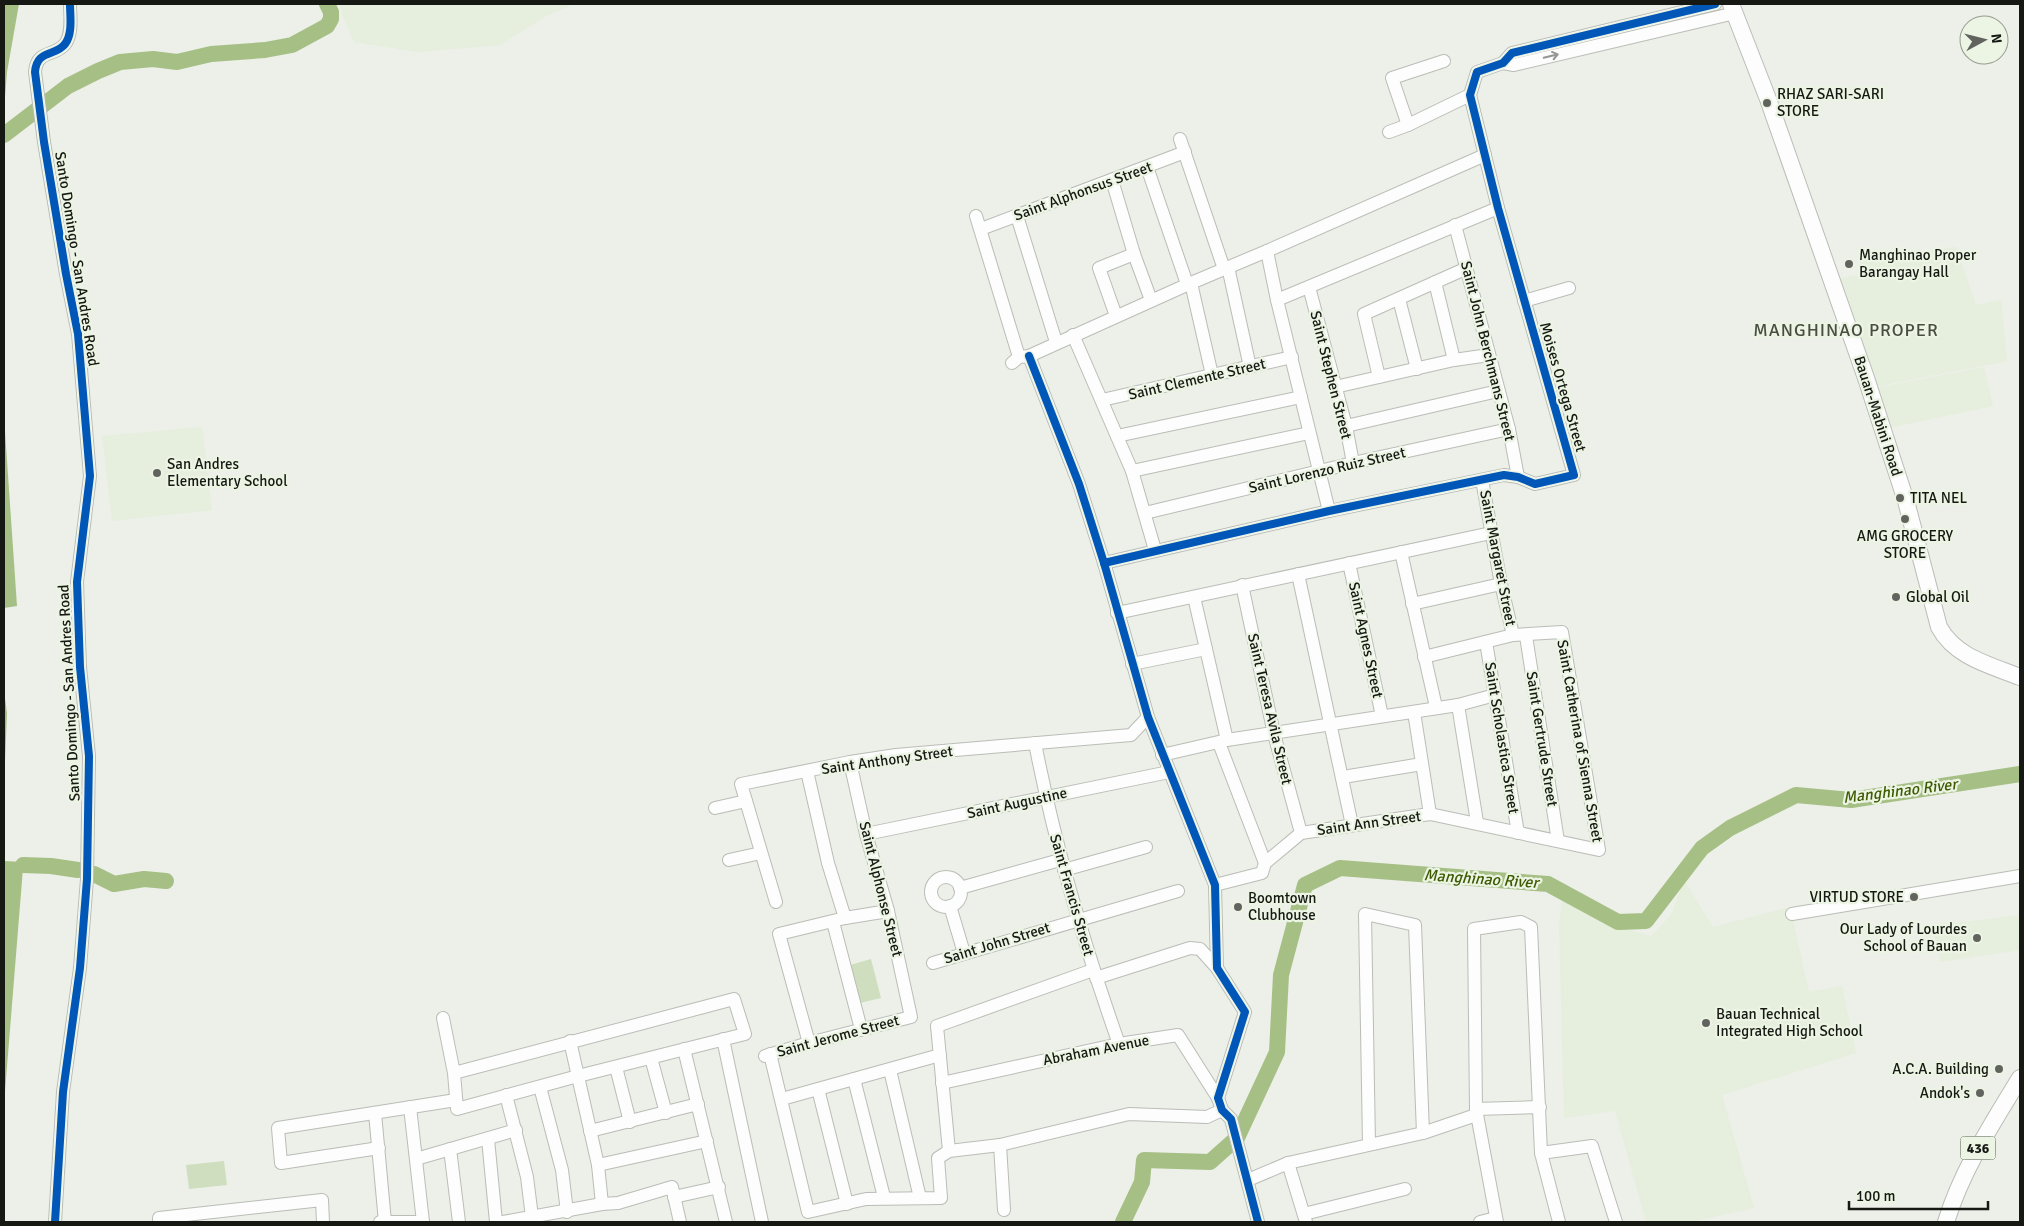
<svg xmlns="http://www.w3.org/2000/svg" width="2024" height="1226" font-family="Signika,sans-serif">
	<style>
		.built { fill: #e6eedd }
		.green { fill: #cfdebf }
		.water { fill: #a6bf85 }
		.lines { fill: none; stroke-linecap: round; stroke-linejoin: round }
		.river { stroke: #a6bf85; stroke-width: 16 }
		.minor-casing { stroke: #babdb7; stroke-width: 14 }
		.major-casing { stroke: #babdb7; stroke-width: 18 }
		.minor { stroke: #fcfdfc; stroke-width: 12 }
		.major { stroke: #fcfdfc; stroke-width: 16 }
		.cycleway-casing { stroke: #ecf4e4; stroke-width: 11 }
		.cycleway { stroke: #0057b8; stroke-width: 8 }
		.oneway { stroke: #949693 }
		.poi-dot { fill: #61645e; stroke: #ecf4e4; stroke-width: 2 }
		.labels { text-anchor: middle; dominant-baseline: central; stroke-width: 4.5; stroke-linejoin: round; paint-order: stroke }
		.shield { fill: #ecf4e4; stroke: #565b52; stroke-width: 1 }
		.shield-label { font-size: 14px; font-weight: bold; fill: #161913 }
		.poi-label { font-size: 15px; fill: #161913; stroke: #ecf4e4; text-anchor: start }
		.street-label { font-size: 15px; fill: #161913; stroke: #ecf4e4 }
		.water-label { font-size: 16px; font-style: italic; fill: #3d5a00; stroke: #ecf4e4 }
		.quarter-label { font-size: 18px; letter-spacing: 1px; fill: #484e41; stroke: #ecf4e4 }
	</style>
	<rect width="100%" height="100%" fill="#ecf0e8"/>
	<g class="built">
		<path d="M340,4H574L548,15L500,45L418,52L354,42L342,15Z"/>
		<path d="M1956,247L1976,305L2001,300L2007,361L1874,387L1840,278L1862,275L1860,259Z"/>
		<path d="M1984,367L1993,406L1888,428L1875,388Z"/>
		<path d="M202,427L212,510L112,521L102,436Z"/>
		<path d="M1684,880L1713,927L1790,907L1809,992L1842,986L1856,1053L1722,1095L1754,1208L1690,1222H1646L1615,1111L1564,1118L1559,926L1562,899L1616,926L1651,936L1671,915Z"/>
		<path d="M2020,915V950L1940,962L1932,926Z"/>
	</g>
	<g class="green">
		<path d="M871,959L881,998L860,1003L850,965Z"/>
		<path d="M224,1161L227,1185L189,1189L186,1165Z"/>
	</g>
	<g class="water">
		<path d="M4,4H19L7,72L4,110Z"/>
		<path d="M4,417L17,606L4,608Z"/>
		<path d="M4,691L7,713L4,785Z"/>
		<path d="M4,861L23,862V868L4,1104Z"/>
	</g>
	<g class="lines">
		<g class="river">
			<path d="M4,135L68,86L98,71L120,62L153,59L177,62L211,54L265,50L292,45L327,26L331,19V12L327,4"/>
			<path d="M23,865L51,866L78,870"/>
			<path d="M94,874L114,884L144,879L166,881"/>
			<path d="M1123,1222L1142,1182L1144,1160L1210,1162L1237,1138L1277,1052L1281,975L1305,885L1340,868L1548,884L1618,922L1646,921L1702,848L1730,828L1796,795L1851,800L2020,774"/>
		</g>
		<g class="minor-casing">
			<g id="minor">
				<path d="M1503,63L1514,65L1735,13"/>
				<path d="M1408,125L1392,78L1444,61"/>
				<path d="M1389,132L1408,125L1470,95"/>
				<path d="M1180,139L1224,269"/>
				<path d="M1147,167L1187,284"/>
				<path d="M1112,180L1134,254L1151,300"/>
				<path d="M976,216L1019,357"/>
				<path d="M1017,216L1056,342"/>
				<path d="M1455,225L1509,429L1518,477"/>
				<path d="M981,229L1185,152"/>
				<path d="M1267,251L1277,300L1329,511"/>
				<path d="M1228,267L1250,367"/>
				<path d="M1435,282L1454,360"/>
				<path d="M1191,283L1212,375"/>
				<path d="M1309,287L1346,426L1353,463"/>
				<path d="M1399,299L1417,369"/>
				<path d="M1277,300L1498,208"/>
				<path d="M1524,301L1569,288"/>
				<path d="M1116,316L1099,268L1134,254"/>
				<path d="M1073,335L1132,471L1155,550"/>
				<path d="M1029,356L1079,484L1104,563L1148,717L1215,885L1217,968L1245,1012L1218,1098L1222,1110L1231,1119L1258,1222"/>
				<path d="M1012,363L1019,357L1029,356L1191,283L1267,251L1485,155"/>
				<path d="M1379,377L1364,314L1467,268"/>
				<path d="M1335,387L1454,360L1489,355"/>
				<path d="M1102,400L1292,357"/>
				<path d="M1346,426L1498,391"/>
				<path d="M1117,436L1301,397"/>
				<path d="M1132,471L1309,433"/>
				<path d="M1482,480L1501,584L1513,635"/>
				<path d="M1145,513L1353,463L1509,429"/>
				<path d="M1401,552L1436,707"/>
				<path d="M1104,563L1329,511L1504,475L1518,477L1535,484L1574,475L1498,208L1470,95L1477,72L1503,63L1512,53L1715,4"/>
				<path d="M1349,563L1382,716"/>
				<path d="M1298,574L1352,825"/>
				<path d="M1242,585L1274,734L1301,833"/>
				<path d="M1194,597L1227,740"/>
				<path d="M1412,604L1501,584"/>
				<path d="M1117,613L1491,533"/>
				<path d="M1526,636L1558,841"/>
				<path d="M1486,642L1518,833"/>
				<path d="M1132,664L1206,649"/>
				<path d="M1458,705L1477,822"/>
				<path d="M1414,712L1430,814"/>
				<path d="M1035,743C1055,846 1084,945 1119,1044"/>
				<path d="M1219,743L1265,863"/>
				<path d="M1162,755L1227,740L1458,705L1495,695"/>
				<path d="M807,771L828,863L845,918"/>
				<path d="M1343,777L1422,764"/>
				<path d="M715,808L746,801"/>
				<path d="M866,834L1169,772"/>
				<path d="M729,860L761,853"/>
				<path d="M1064,870L1146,847"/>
				<circle cx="946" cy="892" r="15"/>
				<path d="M1215,885L1262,873L1265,863L1301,833L1430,814L1599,850L1562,632L1513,635L1424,657"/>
				<path d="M960,888L1060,860"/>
				<path d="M776,902L741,784L850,762L896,755L1131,735L1148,717"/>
				<path d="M950,906L964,953"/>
				<path d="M1792,914L2020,876"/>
				<path d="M833,922L861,1029"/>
				<path d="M933,963L1178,891"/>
				<path d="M1096,978L1190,948L1200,949L1217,968"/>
				<path d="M443,1018L454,1073L457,1109L578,1076L745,1034L734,999L454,1073"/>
				<path d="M723,1039L762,1222"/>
				<path d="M570,1041L598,1165L602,1204"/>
				<path d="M809,1043L779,934L845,918L888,911"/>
				<path d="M684,1049L726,1222"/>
				<path d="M770,1054L808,1212L866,1199L941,1198L938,1158L949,1151L1000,1145L1129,1114L1207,1117L1222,1110"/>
				<path d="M765,1056L809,1043L911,1017L888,911L866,834L850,762"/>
				<path d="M651,1058L666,1113"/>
				<path d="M616,1067L630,1122"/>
				<path d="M890,1070L920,1198"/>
				<path d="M854,1079L884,1197"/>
				<path d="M942,1083L1119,1044L1178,1035L1218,1098"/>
				<path d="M540,1087L562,1170L567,1212"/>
				<path d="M818,1089L847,1204"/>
				<path d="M506,1095L527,1177L532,1217"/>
				<path d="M782,1099L940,1055"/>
				<path d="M410,1107L423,1222"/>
				<path d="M1476,1109L1540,1107"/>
				<path d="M375,1113L385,1222"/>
				<path d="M590,1131L698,1104"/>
				<path d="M488,1139L496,1222"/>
				<path d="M1369,1144L1365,914L1415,925L1423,1133"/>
				<path d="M1000,1145L1004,1210"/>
				<path d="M379,1148L281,1163L278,1128L456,1100"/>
				<path d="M450,1149L459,1222"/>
				<path d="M949,1151L937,1026L1093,970"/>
				<path d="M1541,1153L1592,1146L1616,1222"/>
				<path d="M416,1159L516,1130"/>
				<path d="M1288,1163L1306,1222"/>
				<path d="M598,1165L707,1141"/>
				<path d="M1248,1180L1288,1163L1423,1133L1476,1115"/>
				<path d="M674,1197L719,1187"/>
				<path d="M1304,1214L1405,1189"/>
				<path d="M55,1222L63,1092L80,968L87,879L89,756L80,667L77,582L90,476L78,334L66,274L44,142L35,72C37,49 55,57 65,44C73,34 70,15 70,4"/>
				<path d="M159,1222V1218L322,1200L323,1222"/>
				<path d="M380,1222H423"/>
				<path d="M503,1222L602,1204L618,1203L672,1187L680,1222"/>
				<path d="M1480,1222L1496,1218"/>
				<path d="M1497,1222L1476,1109L1474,929L1521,922L1531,927L1541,1153L1559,1222"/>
			</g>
		</g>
		<g class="major-casing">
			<g id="major">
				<path d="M1731,4L1768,99L1866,378L1906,501L1939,627C1955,657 1990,665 2020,677"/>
				<path d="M1946,1222C1962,1170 1992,1124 2020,1078"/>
			</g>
		</g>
		<use href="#minor" class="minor"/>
		<use href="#major" class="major"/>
		<g class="cycleway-casing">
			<g id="cycleway">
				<path d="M1029,356L1079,484L1104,563L1148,717L1215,885L1217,968L1245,1012L1218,1098L1222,1110L1231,1119L1258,1222"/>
				<path d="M1104,563L1329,511L1504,475L1518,477L1535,484L1574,475L1498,208L1470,95L1477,72L1503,63L1512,53L1715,4"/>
				<path d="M55,1222L63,1092L80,968L87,879L89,756L80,667L77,582L90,476L78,334L66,274L44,142L35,72C37,49 55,57 65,44C73,34 70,15 70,4"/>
			</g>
		</g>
		<use href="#cycleway" class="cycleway"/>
	</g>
	<defs><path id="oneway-shaft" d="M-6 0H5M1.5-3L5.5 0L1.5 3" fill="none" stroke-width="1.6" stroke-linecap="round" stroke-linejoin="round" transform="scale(1.25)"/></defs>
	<use class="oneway" href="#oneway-shaft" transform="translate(1551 56) rotate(-13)"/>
	<g class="poi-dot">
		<circle cx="1767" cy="103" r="5"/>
		<circle cx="1849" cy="264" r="5"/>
		<circle cx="157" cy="473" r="5"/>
		<circle cx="1900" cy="498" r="5"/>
		<circle cx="1905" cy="519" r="5"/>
		<circle cx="1896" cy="597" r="5"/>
		<circle cx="1914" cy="897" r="5"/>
		<circle cx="1238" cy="907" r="5"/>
		<circle cx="1977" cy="938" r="5"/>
		<circle cx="1706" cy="1023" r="5"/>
		<circle cx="1999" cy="1069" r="5"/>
		<circle cx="1980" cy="1093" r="5"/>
	</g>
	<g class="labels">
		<rect class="shield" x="1960.5" y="1136.5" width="35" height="23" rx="4"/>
		<g class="shield-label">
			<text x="1978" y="1148">436</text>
		</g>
		<g class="poi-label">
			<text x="1777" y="94">RHAZ SARI-SARI<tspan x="1777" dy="17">STORE</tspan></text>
			<text x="1859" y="255">Manghinao Proper<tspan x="1859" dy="17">Barangay Hall</tspan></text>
			<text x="167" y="464">San Andres<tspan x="167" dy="17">Elementary School</tspan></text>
			<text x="1910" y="498">TITA NEL</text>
			<text x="1905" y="536" text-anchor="middle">AMG GROCERY<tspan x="1905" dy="17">STORE</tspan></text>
			<text x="1906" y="597">Global Oil</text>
			<text x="1904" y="897" text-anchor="end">VIRTUD STORE</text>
			<text x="1248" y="898">Boomtown<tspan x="1248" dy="17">Clubhouse</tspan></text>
			<text x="1967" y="929" text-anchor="end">Our Lady of Lourdes<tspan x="1967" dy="17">School of Bauan</tspan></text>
			<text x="1716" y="1014">Bauan Technical<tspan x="1716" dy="17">Integrated High School</tspan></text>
			<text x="1989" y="1069" text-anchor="end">A.C.A. Building</text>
			<text x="1970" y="1093" text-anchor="end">Andok's</text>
		</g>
		<g class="street-label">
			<text transform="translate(1083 191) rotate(-20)">Saint Alphonsus Street</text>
			<text transform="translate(77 259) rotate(81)">Santo Domingo - San Andres Road</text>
			<text transform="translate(1488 351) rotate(76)">Saint John Berchmans Street</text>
			<text transform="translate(1331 375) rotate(76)">Saint Stephen Street</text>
			<text transform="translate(1197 379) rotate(-13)">Saint Clemente Street</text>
			<text transform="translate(1563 387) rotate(74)">Moises Ortega Street</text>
			<text transform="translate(1878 416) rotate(72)">Bauan-Mabini Road</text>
			<text transform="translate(1327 470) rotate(-13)">Saint Lorenzo Ruiz Street</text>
			<text transform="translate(1498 558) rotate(79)">Saint Margaret Street</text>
			<text transform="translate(1366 640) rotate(78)">Saint Agnes Street</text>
			<text transform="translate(69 693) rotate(-93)">Santo Domingo - San Andres Road</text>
			<text transform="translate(1270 709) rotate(77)">Saint Teresa Avila Street</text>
			<text transform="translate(1502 738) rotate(81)">Saint Scholastica Street</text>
			<text transform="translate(1542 739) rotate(81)">Saint Gertrude Street</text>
			<text transform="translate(1580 741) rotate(80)">Saint Catherina of Sienna Street</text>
			<text transform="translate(887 760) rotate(-8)">Saint Anthony Street</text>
			<text transform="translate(1017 803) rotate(-12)">Saint Augustine</text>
			<text transform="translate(1369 823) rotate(-8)">Saint Ann Street</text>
			<text transform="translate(881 889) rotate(76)">Saint Alphonse Street</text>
			<text transform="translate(1072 895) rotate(74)">Saint Francis Street</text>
			<text transform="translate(997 943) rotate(-17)">Saint John Street</text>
			<text transform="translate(838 1036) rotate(-15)">Saint Jerome Street</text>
			<text transform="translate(1096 1050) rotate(-11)">Abraham Avenue</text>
		</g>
		<g class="water-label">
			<text transform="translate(1900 791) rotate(-7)">Manghinao River</text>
			<text transform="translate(1481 879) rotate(4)">Manghinao River</text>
		</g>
		<g class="quarter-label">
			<text x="1846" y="330">MANGHINAO PROPER</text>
		</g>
	</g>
	<rect width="2024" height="1226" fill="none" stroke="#161913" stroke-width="10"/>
	<g transform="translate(1984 40) rotate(83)"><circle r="24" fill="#ecf4e4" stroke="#969c90"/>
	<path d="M0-4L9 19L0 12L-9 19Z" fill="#61645e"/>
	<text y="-8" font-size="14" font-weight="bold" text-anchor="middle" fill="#161913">N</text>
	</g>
	<path d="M1849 1201v8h139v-8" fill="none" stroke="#161913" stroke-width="2.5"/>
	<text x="1856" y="1201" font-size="15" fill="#161913" stroke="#ecf4e4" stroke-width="4" paint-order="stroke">100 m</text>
</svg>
